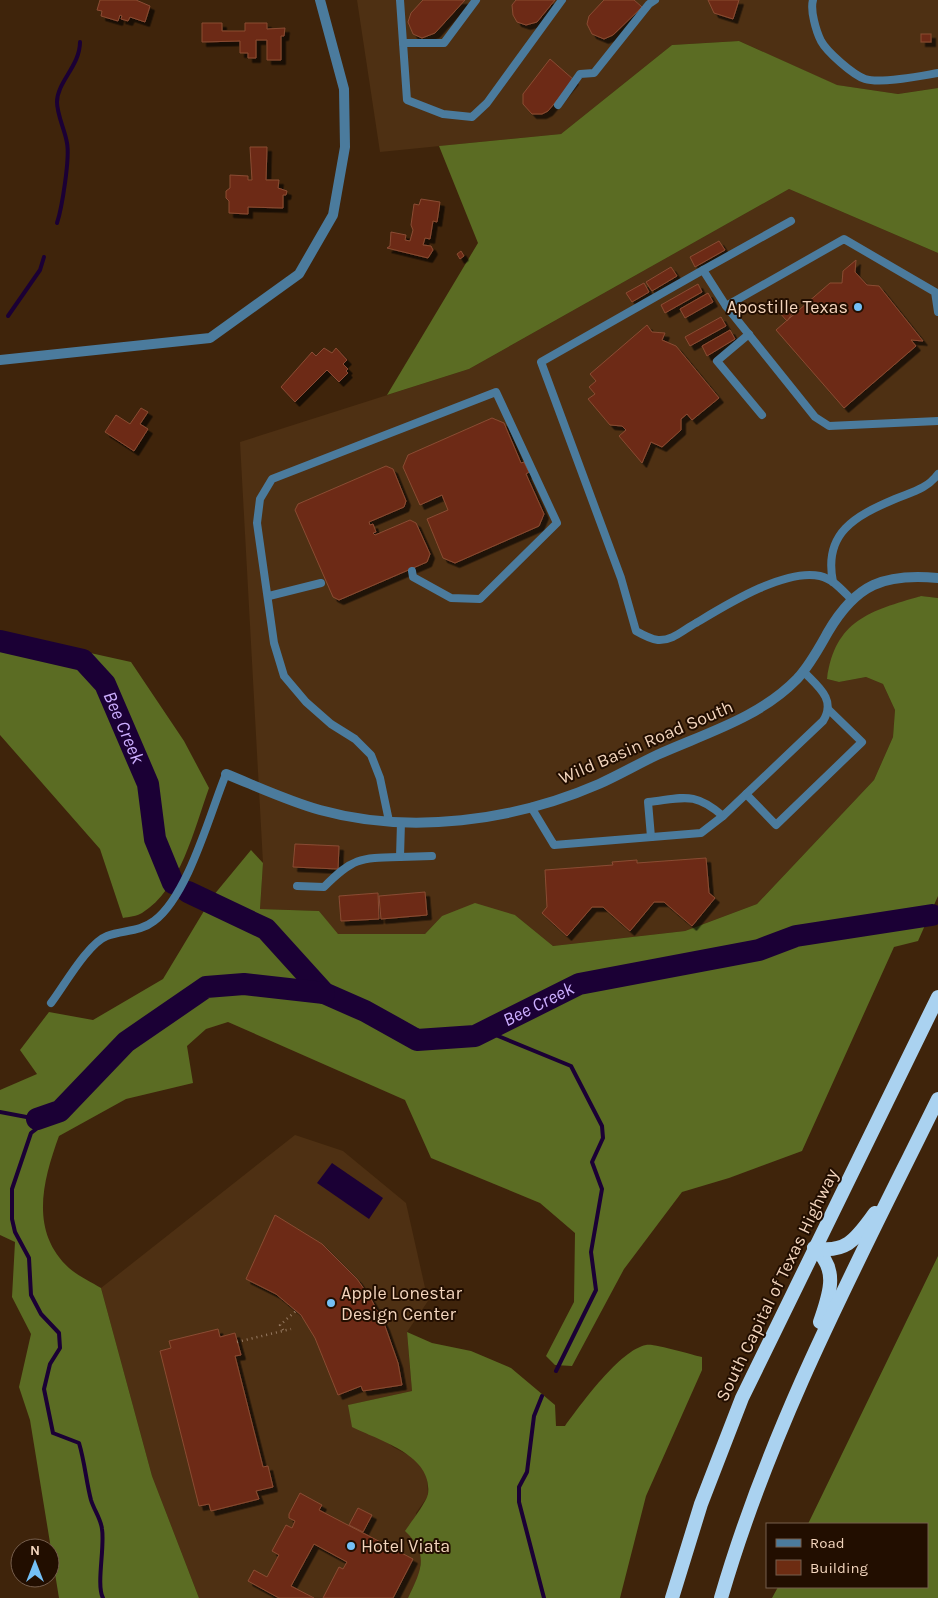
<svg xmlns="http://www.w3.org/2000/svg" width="938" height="1598" font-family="Karla,sans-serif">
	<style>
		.built { fill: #4e3013 }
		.forest { fill: #5b6c23 }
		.water { fill: #1b0035 }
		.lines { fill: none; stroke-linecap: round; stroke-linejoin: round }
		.stream { stroke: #1b0035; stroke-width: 4 }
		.river { stroke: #1b0035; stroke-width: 22 }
		.building { fill: #6d2c12; stroke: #8a4b34; filter: url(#shadow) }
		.path { stroke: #987b63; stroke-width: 2.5; stroke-dasharray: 1 4; stroke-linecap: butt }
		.service { stroke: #4b7b9d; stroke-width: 8 }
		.minor { stroke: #4b7b9d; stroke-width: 10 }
		.trunk { stroke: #aad2f0; stroke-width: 14 }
		.poi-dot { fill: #74c0f6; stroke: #220e00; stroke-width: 2 }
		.labels { text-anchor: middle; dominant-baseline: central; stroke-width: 4; stroke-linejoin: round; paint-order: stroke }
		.poi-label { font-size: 18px; fill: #f3d5bd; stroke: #220e00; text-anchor: start }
		.street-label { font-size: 18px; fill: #f3d5bd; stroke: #220e00 }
		.water-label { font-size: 19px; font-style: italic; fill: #ccadff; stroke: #220e00 }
	</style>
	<defs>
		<filter id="shadow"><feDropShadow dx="4.5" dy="4.5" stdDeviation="0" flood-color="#0009"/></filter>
	</defs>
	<rect width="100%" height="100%" fill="#3f240b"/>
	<g class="built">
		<path d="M357,0H938V88L898,94L836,85L739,41L672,45L561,134L380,152Z"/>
		<path d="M789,189L938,253V598L920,596L829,668L827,679L839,682L866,677L883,684L895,710L893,737L874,780L757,904L685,931L553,946L515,915L442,916L425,934H337L319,911L260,909L263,863L240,442L469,369Z"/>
		<path d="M295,1135L343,1151L406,1203L428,1301L407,1332L412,1391L349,1405L393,1447L414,1458L427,1474L428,1496L416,1513L415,1540L422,1553L419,1575L408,1598H199L152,1476L101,1288Z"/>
	</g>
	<g class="forest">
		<path d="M739,41L837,85L898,94L938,88V253L789,189L469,369L387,395L478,243L439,146L561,134L672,45Z"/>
		<path d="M921,596L938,598V896L918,941L894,947L802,1151L729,1178L682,1192L624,1269L572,1366L555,1365L546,1356L574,1302L575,1233L540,1203L431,1158L405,1100L228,1022L206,1029L187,1046L193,1083L126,1099L59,1136C43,1180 29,1231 69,1268C78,1276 91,1282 101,1288L152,1476L199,1598H59L30,1420L19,1387L31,1334L12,1297L15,1242L0,1235V1090L37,1074L20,1050L49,1012L93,1020L163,979L213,896L251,850L263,863L260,909L319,911L338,934H425L442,916L475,903L515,915L553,946L685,931L757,904L874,780L893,737L895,710L883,684L866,677L839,682L827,679C835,620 870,611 921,596Z"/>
		<path d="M0,633L131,662L184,741L209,788C194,829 181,889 142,913C137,916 129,917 123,918L100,849L0,735Z"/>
		<path d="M938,1256V1598H772L778,1587H927V1524H808Z"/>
		<path d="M407,1332L432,1343L471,1351L511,1368L555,1405L556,1426H565C581,1404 620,1350 646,1345C654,1343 692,1355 702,1357V1370L646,1496L620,1598H408C421,1570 430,1555 405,1531C411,1522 426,1503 428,1494C433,1455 380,1441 352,1427L348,1405L412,1391Z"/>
	</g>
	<path class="water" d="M332,1163L383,1198L369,1219L317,1183Z"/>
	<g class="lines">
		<g class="stream">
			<path d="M57,223C62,208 70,158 67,143C65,130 57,115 57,102C57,82 80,66 80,42"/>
			<path d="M8,316L40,270L44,257"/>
			<path d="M486,1031L571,1066L602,1126L603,1138L592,1162L602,1189L591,1252L596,1290L556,1371"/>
			<path d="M60,1111L31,1133L12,1189V1219L15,1232L29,1258L31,1295L41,1314L59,1333L60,1348L50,1364L44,1389L53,1433L79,1443C85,1463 86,1481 91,1500C94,1510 101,1519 102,1529C105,1547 96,1585 103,1598"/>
			<path d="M0,1112L37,1119"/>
			<path d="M542,1396L534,1416L527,1472L519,1487V1502L544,1598"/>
		</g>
		<g class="river">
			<path id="s1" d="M0,641L83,660L105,684L148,784L155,839L173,883"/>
			<path id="s2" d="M188,892L266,929L324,993L365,1011L417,1040L475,1036L579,984L759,950L796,936L932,915"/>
			<path d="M37,1119L60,1111L126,1042L206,987L244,984L324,993"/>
		</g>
	</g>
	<g class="building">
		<path d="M100,0H136L150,6L145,22L130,17L128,21L121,19L122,16L120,15L118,21L101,16L102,11L97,10Z"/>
		<path d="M423,0H465L435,33L422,38L413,34L408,22L411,13Z"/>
		<path d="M516,0H555L537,22L526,25L517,22L513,15L512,5Z"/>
		<path d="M604,0H634L642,7L613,35L604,39L592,34L587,24L589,16Z"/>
		<path d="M708,0H739L733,19L714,13Z"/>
		<path d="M202,23H222V31H245V23H267V29L285,28L284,36H281V60H267V40H256V58H248V53H240V41L202,42Z"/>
		<rect x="921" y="34" width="10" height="8"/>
		<path d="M550,59L574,80L548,111L542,114H532L523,104V94Z"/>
		<path d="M250,147H267L266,180H279L278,188L287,191L286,195H283V208L248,207V214L229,213V201L226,198V191L230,188V175L248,176V180H252Z"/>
		<path d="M421,199L440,202L437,222L433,221L430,239L425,238L423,245L431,246L433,250L428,258L387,248L390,246L391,232L406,235L405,240L410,241L413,230L411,225L414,204L419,205Z"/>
		<path d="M719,241L725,250L695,267L690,257Z"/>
		<path d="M461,251L464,256L460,259L457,254Z"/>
		<path d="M856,260L855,272L867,285L879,286L923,341L911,340L916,346L844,408L776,330L830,283H842L843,271Z"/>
		<path d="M671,267L677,276L652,291L646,282Z"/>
		<path d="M644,283L649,292L632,302L626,293Z"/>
		<path d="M698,284L702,292L665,313L661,305Z"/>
		<path d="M708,293L713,302L685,318L680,309Z"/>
		<path d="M784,304L792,314L787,321L777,310Z"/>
		<path d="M721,317L726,326L690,346L685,337Z"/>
		<path d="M647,325L652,332L665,333L662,340L676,346L719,398L692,420L687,414L681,419V430L662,447L651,442L642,463L619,436L626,430L622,426L610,425L588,399L595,394L589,387L596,381L590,374Z"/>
		<path d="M730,330L735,339L707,356L702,346Z"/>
		<path d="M324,348L332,353L336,348L347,360L343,364L348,369L346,371L348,373L339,382L327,370L295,402L281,387L312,352L316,356Z"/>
		<path d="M141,408L148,412L140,424L148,429L134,451L105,432L116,415L130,424Z"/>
		<path d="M492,418L504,423L521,463L524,462L529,472L526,474L544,514L539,526L455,563L443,558L427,519L448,510L442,495L420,505L403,467L408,455Z"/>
		<path d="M386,466L393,469L406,501L404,507L369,522L370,525L373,524L376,532L373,533L375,535L410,520L416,523L430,554L427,562L339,600L333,597L295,510L298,504Z"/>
		<path d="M295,844L339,846L338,869L293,867Z"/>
		<path d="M706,858L709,893L715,898L692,926L664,902H654L630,931L603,907H592L567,936L542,913L547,907L545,870L613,865L612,862L637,860V863Z"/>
		<path d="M425,892L427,915L381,919L379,896Z"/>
		<path d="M378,893L379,919L341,921L339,896Z"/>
		<path d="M275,1215L322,1244L357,1279L371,1299L385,1326L398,1363L402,1385L363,1391L361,1386L338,1395L315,1338L301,1315L276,1294L246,1279Z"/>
		<path d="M218,1329L220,1337L235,1333L241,1355L235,1356L263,1467L268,1466L273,1487L256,1491L259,1499L211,1511L209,1504L199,1506L160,1351L171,1348L169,1341Z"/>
		<path d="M300,1493L322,1505L319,1510L413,1559L393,1598H323L339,1567L343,1569L347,1562L314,1544L291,1586L314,1598H279L248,1581L254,1570L267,1577L279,1555L272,1551L286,1525L292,1528L295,1521L289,1518V1514Z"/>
		<path d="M358,1508L372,1515L363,1532L349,1525Z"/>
	</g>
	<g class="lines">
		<g class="path">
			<path d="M283,1330L280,1325L297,1310"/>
			<path d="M237,1342L291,1329"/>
		</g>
		<g class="service">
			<path d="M400,0L407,100L443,114L472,117L487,103L562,0"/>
			<path d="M813,0C810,10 816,31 821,41C827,52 853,75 865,79C881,84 920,76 938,73"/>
			<path d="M403,43H444L476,0"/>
			<path d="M558,105L580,74L594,73L649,4L655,0"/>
			<path d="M703,270L791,221"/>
			<path d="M726,306L815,417L829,426L938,421"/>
			<path d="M749,334L717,361L762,415"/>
			<path d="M833,582C823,533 855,516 895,499C912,492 927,489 938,474"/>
			<path d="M269,596L321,583"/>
			<path d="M851,599C842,590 833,579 820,576C785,568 726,605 696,623C684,629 673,641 658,640C650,639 643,635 636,631L621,578L541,362L703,270L726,306L844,239L935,292L938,312"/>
			<path d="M746,794L776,825L862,742L828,709"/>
			<path d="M531,807L554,845L701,833L723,816L823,721C837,699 817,686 803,671"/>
			<path d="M389,821L380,778L371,755L355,739L331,724L306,702L284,676L274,643L257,523L260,499L272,479L496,392L557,523L480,599L451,598L413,577L412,571"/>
			<path d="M401,822L400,857L432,856"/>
			<path d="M651,837L648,802C684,798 694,791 723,816"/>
			<path d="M297,886L324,887C353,858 359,858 400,857"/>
			<path d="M51,1003C64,986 88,943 107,936C123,930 140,932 154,921C188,896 210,813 226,774"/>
		</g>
		<g class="minor">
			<path d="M0,360L210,338L299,274L333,215L345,147L344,89L320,0"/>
			<path d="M226,774C256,786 288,801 320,810C410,835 514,821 599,784C619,775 638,764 657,755C706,733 759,718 797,679C810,665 819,648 828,632C856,584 884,573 938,578"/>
		</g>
		<g class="trunk">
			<path d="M814,1248C840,1269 829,1295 820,1322"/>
			<path d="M814,1248C848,1254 857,1237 875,1213"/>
			<path d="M672,1598L701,1504L742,1398L938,997"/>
			<path d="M721,1598C772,1422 858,1262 938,1099"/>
		</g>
	</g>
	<g class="poi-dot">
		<circle cx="858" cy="307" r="5"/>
		<circle cx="331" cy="1303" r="5"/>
		<circle cx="351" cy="1546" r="5"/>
	</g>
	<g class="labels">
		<g class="poi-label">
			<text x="848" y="307" text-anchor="end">Apostille Texas</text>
			<text x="341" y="1293">Apple Lonestar<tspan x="341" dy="21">Design Center</tspan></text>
			<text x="361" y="1546">Hotel Viata</text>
		</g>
		<g class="street-label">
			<text transform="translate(646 742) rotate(-23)">Wild Basin Road South</text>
			<text transform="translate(777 1285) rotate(-64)">South Capital of Texas Highway</text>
		</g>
		<g class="water-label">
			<text stroke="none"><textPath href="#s1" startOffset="165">Bee Creek</textPath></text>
			<text stroke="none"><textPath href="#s2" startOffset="406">Bee Creek</textPath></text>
		</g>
	</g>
	<rect x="766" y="1523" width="162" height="65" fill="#220e00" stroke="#765e4c"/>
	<rect x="776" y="1539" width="25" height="8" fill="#4b7b9d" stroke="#765e4c"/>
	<text x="810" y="1548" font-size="15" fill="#f3d5bd">Road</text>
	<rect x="776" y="1560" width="25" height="15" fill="#6d2c12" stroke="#765e4c"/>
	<text x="810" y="1573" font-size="15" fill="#f3d5bd">Building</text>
	<g transform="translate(35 1563)"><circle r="24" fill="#220e00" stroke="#765e4c"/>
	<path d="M0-4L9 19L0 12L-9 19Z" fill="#74c0f6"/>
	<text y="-8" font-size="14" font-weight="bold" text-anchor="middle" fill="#f3d5bd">N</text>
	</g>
</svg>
